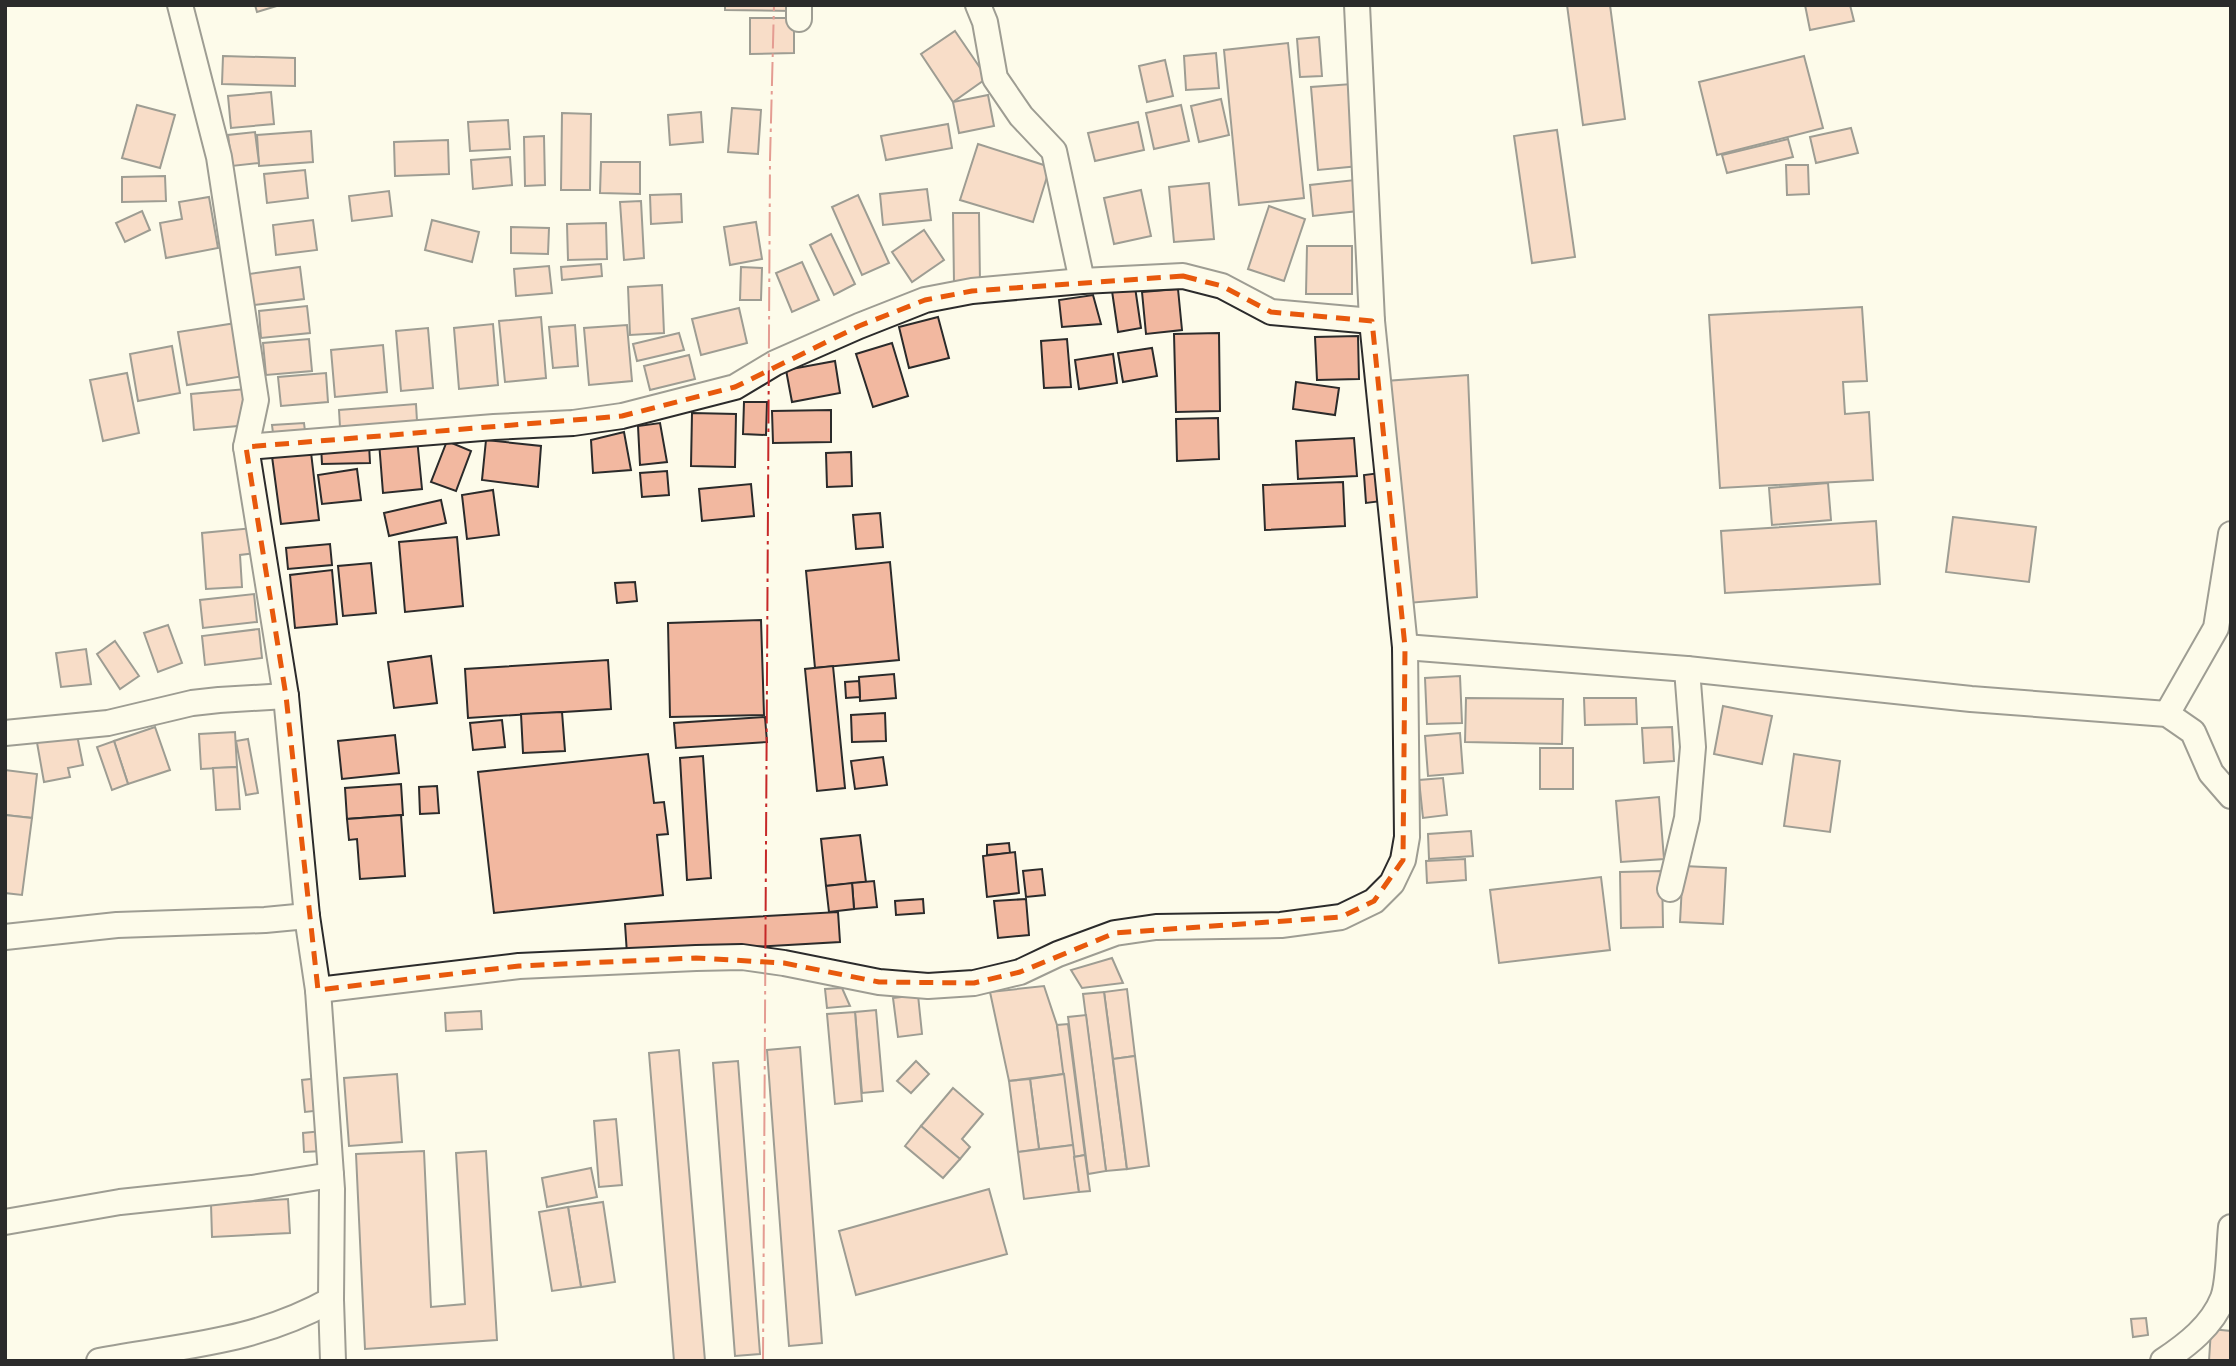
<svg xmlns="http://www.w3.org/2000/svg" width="2236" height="1366" font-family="'Roboto Condensed',sans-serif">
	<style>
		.building { fill: #f2b8a0; stroke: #2b2b2b; stroke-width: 2 }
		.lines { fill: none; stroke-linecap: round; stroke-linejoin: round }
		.minor-casing { stroke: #2b2b2b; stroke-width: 28 }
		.minor { stroke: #fdfbea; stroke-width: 24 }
		.power { stroke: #c62828; stroke-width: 2; stroke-dasharray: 24 5 3.5 5; stroke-linecap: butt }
		.marked { fill: none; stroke: #e8590c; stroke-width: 5; stroke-dasharray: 14 9; stroke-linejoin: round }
	</style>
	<rect width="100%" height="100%" fill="#fdfbea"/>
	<g class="building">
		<path d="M255,5H280L257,12Z"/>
		<path d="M725,5H793V11L725,10Z"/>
		<path d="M1567,5H1610L1625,119L1583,125Z"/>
		<path d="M1805,5H1850L1854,21L1810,30Z"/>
		<path d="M750,18H794V53L750,54Z"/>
		<path d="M955,31L987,78L953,102L921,54Z"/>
		<path d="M1319,37L1322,76L1300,77L1297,39Z"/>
		<path d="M1288,43L1304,198L1239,205L1224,50Z"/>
		<path d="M1216,53L1219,88L1186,90L1184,56Z"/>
		<path d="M223,56L295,58V86L222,84Z"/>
		<path d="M1804,56L1823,128L1717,155L1699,82Z"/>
		<path d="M1165,60L1173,96L1147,102L1139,66Z"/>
		<path d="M1352,84L1359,166L1318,170L1311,87Z"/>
		<path d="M271,92L274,124L231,128L228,96Z"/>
		<path d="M988,95L994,126L959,133L953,102Z"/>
		<path d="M1221,99L1229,135L1199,142L1191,106Z"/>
		<path d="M137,105L175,115L160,168L122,158Z"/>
		<path d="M1181,105L1189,141L1154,149L1146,113Z"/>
		<path d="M732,108L761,110L758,154L728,152Z"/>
		<path d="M701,112L703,142L670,145L668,115Z"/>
		<path d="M562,113L591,114L590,190H561Z"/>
		<path d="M508,120L510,149L470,151L468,122Z"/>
		<path d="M1138,122L1144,150L1095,161L1088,133Z"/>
		<path d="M948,124L952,148L886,160L881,136Z"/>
		<path d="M1851,128L1858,153L1816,163L1810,137Z"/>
		<path d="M1557,130L1575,257L1532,263L1514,136Z"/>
		<path d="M311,131L313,162L259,166L257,135Z"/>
		<path d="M255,132L259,163L232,166L228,135Z"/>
		<path d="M544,136L545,185L525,186L524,137Z"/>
		<path d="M1788,139L1793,157L1727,173L1722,155Z"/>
		<path d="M448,140L449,174L395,176L394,142Z"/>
		<path d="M978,144L1050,167L1033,222L960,200Z"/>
		<path d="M510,157L512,185L473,189L471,160Z"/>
		<path d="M601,162H640V194L600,193Z"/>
		<path d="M1786,165H1808L1809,194L1787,195Z"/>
		<path d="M305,170L308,198L267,203L264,174Z"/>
		<path d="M165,176L166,201L122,202V177Z"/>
		<path d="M1355,180L1358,211L1313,216L1310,185Z"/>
		<path d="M1209,183L1214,239L1174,242L1169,187Z"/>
		<path d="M927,189L931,220L883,225L880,194Z"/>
		<path d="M1141,190L1151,236L1114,244L1104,198Z"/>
		<path d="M389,191L392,216L352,221L349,196Z"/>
		<path d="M681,194L682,222L651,224L650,195Z"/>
		<path d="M858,195L889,263L862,275L832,207Z"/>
		<path d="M209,197L218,248L166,258L160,223L182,219L179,202Z"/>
		<path d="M641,201L644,258L624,260L620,202Z"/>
		<path d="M1269,206L1305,219L1284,281L1248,269Z"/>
		<path d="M142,211L150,230L125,242L116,223Z"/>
		<path d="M953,213H979L980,283H954Z"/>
		<path d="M313,220L317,250L276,255L273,225Z"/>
		<path d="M432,220L479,232L472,262L425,250Z"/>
		<path d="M756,222L762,259L730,265L724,227Z"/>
		<path d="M606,223L607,259L568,260L567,224Z"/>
		<path d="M511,227L549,228L548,254L511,253Z"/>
		<path d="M924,230L944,260L912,282L892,252Z"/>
		<path d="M831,234L855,284L834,295L810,245Z"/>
		<path d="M1307,246H1352V294H1306Z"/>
		<path d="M802,262L819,300L792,312L776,273Z"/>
		<path d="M601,264L602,276L562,280L561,267Z"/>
		<path d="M549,266L552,293L516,296L514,269Z"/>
		<path d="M300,267L304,299L253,305L249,274Z"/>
		<path d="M741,267L762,268L761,300H740Z"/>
		<path d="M662,285L664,333L630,335L628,287Z"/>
		<path d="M1135,287L1141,328L1118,332L1112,291Z"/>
		<path d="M1178,289L1182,330L1146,334L1142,292Z"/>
		<path d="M1093,295L1101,324L1062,327L1059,300Z"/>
		<path d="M307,306L310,333L261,338L259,311Z"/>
		<path d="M1862,307L1867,381L1843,382L1845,414L1869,412L1873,480L1720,488L1709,315Z"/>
		<path d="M739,308L747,343L701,355L692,319Z"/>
		<path d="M541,317L546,378L505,382L499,321Z"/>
		<path d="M938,317L949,358L909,368L899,327Z"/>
		<path d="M236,323L244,376L187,385L178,332Z"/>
		<path d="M493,324L498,385L459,389L454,328Z"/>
		<path d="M575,325L578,366L553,368L549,327Z"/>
		<path d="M627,325L632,381L589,385L584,328Z"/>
		<path d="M428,328L433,388L401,391L396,331Z"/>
		<path d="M679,333L684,350L637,361L633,344Z"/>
		<path d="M1219,333L1220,411L1176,412L1174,334Z"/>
		<path d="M1358,336L1359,379L1317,380L1315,337Z"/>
		<path d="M309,339L312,371L266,375L263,343Z"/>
		<path d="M1067,339L1071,387L1044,388L1041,341Z"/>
		<path d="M892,343L908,396L873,407L856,354Z"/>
		<path d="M383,345L387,392L335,397L331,350Z"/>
		<path d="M172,346L180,393L138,401L130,354Z"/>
		<path d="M1152,348L1157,376L1123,382L1118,353Z"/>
		<path d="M1113,354L1117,383L1079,389L1075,360Z"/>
		<path d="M689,355L695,379L650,390L644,366Z"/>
		<path d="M835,361L840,393L792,402L786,370Z"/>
		<path d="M127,373L139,433L103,441L90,380Z"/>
		<path d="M326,373L328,402L281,406L278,377Z"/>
		<path d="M1468,375L1477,597L1408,603L1385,381Z"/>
		<path d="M1296,382L1339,388L1335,415L1293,409Z"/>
		<path d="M246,389L249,425L194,430L191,394Z"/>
		<path d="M744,402H767L766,435L743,434Z"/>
		<path d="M416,404L417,421L340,427L339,410Z"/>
		<path d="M831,410V442L773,443L772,411Z"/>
		<path d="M692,413L736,414L735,467L691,466Z"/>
		<path d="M1218,418L1219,459L1177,461L1176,419Z"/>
		<path d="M304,423L306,439L274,441L272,425Z"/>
		<path d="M660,423L667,462L640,465L638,426Z"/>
		<path d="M624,432L631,470L593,473L591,440Z"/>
		<path d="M417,438L422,489L383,493L379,442Z"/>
		<path d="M1354,438L1357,476L1298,479L1296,441Z"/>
		<path d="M486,440L541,446L538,487L482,480Z"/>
		<path d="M447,441L471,451L456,491L431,482Z"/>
		<path d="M310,444L319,520L281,524L271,449Z"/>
		<path d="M369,444L370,463L322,464L321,445Z"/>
		<path d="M851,452L852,486L827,487L826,453Z"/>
		<path d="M357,469L361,500L322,504L318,475Z"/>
		<path d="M667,471L669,495L642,497L640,473Z"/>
		<path d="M1380,473L1382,501L1366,503L1364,475Z"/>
		<path d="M1343,482L1345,526L1265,530L1263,485Z"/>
		<path d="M1828,483L1831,520L1772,525L1769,488Z"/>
		<path d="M751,484L754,516L702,521L699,489Z"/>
		<path d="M493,490L499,535L467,539L462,495Z"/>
		<path d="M441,500L446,523L389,536L384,513Z"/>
		<path d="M880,513L883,547L856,549L853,515Z"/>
		<path d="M1953,517L2036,527L2029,582L1946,572Z"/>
		<path d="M1876,521L1880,584L1725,593L1721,531Z"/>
		<path d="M253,528L256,553L240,555L242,587L206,589L202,533Z"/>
		<path d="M457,537L463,606L405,612L399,542Z"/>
		<path d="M330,544L332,565L288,569L286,548Z"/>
		<path d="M890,562L899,660L815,668L806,571Z"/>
		<path d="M371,563L376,613L343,616L338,566Z"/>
		<path d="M332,570L337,624L295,628L290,575Z"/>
		<path d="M635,582L637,601L617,603L615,583Z"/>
		<path d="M254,594L257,622L203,628L200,600Z"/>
		<path d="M761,620L764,715L670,717L668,623Z"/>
		<path d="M168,625L182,663L158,672L144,633Z"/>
		<path d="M259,629L262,658L205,665L202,636Z"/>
		<path d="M115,641L139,676L120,689L97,654Z"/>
		<path d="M86,649L91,684L61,687L56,653Z"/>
		<path d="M431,656L437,703L394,708L388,662Z"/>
		<path d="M608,660L611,709L468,718L465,669Z"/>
		<path d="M833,666L845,788L817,791L805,669Z"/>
		<path d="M894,674L896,698L860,701L859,677Z"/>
		<path d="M1460,676L1462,723L1427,724L1425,678Z"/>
		<path d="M859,681L860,697L846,698L845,682Z"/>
		<path d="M1466,698L1563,699L1562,744L1465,742Z"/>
		<path d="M1584,698H1636L1637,724L1585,725Z"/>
		<path d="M1723,706L1772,716L1762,764L1714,754Z"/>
		<path d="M562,712L565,751L523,753L521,714Z"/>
		<path d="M885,713L886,741L852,742L851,715Z"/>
		<path d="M765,717L767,742L676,748L674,723Z"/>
		<path d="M502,720L505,747L473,750L470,723Z"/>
		<path d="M155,727L170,770L128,784L114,741Z"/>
		<path d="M1672,727L1674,761L1644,763L1642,728Z"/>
		<path d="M76,730L83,765L68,768L70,777L44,782L36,737Z"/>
		<path d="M235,732L237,767L201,769L199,734Z"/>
		<path d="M1460,733L1463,773L1428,776L1425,736Z"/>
		<path d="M395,735L399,773L342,779L338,741Z"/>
		<path d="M248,739L258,793L246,795L236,741Z"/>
		<path d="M114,741L128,784L112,790L97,747Z"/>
		<rect x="1540" y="748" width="33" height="41"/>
		<path d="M648,754L654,803L664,802L668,834L657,835L663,895L494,913L478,772Z"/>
		<path d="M1794,754L1840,761L1830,832L1784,826Z"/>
		<path d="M703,756L711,878L687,880L680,758Z"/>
		<path d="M883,757L887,785L855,789L851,761Z"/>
		<path d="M237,767L240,809L216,810L213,768Z"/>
		<path d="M5,770L37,774L32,818L5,815Z"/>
		<path d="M1443,778L1447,815L1423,818L1419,780Z"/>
		<path d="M401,784L403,815L347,819L345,788Z"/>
		<path d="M437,786L439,813L420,814L419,787Z"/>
		<path d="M1659,797L1664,859L1621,862L1616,801Z"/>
		<path d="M5,815L32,818L22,895L5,893Z"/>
		<path d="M401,815L405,876L360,879L357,839L349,840L347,819Z"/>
		<path d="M1471,831L1473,856L1429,859L1428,834Z"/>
		<path d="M860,835L866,882L826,886L821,839Z"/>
		<path d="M1009,843L1010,853L987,855V845Z"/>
		<path d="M1015,852L1019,893L987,897L983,856Z"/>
		<path d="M1465,859L1466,880L1427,883L1426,861Z"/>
		<path d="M1683,866L1726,868L1723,924L1680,922Z"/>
		<path d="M1042,869L1045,895L1026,897L1023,871Z"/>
		<path d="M1662,871L1663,927L1621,928L1620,872Z"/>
		<path d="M1601,877L1610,950L1499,963L1490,890Z"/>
		<path d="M874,881L877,907L854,909L852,883Z"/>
		<path d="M852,883L854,909L829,912L826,886Z"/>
		<path d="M923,899L924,913L896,915L895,901Z"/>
		<path d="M1026,899L1029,935L998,938L994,901Z"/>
		<path d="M838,912L840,942L627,954L625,924Z"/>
		<path d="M1112,958L1123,983L1082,988L1071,970Z"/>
		<path d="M1044,986L1057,1025L1064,1074L1009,1081L990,992Z"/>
		<path d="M842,988L850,1006L827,1008L825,989Z"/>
		<path d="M1127,989L1135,1056L1113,1059L1104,992Z"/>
		<path d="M1104,992L1127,1169L1106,1171L1083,994Z"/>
		<path d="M918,995L922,1034L898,1037L893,998Z"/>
		<path d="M876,1010L883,1091L862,1093L855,1012Z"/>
		<path d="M481,1011L482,1029L446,1031L445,1013Z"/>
		<path d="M855,1012L862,1101L835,1104L827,1014Z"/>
		<path d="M1086,1015L1106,1171L1088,1174L1068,1017Z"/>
		<path d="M1068,1024L1085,1155L1074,1157L1057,1025Z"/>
		<path d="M800,1047L822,1343L789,1346L767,1050Z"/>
		<path d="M679,1050L705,1361H674L649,1053Z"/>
		<path d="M1135,1056L1149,1166L1127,1169L1113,1059Z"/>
		<path d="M738,1061L760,1354L735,1356L713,1063Z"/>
		<path d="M916,1061L929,1074L911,1093L897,1081Z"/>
		<path d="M397,1074L402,1142L349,1146L344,1078Z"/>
		<path d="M1064,1074L1073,1145L1039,1149L1030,1079Z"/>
		<path d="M319,1078L322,1110L305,1112L302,1080Z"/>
		<path d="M1030,1079L1039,1149L1018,1152L1009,1081Z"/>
		<path d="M953,1088L983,1114L962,1139L970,1147L960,1159L921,1126Z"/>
		<path d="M616,1119L622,1185L599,1187L594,1121Z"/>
		<path d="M921,1126L960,1159L943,1178L905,1146Z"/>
		<path d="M322,1131L323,1151L304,1152L303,1133Z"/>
		<path d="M1073,1145L1079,1192L1024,1199L1018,1152Z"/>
		<path d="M424,1151L431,1307L465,1304L456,1153L486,1151L497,1340L365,1349L356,1154Z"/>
		<path d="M1085,1155L1090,1191L1079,1192L1074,1157Z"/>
		<path d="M591,1168L597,1197L547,1207L542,1178Z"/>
		<path d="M989,1189L1007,1254L856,1295L839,1231Z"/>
		<path d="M288,1199L290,1233L212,1237L211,1204Z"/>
		<path d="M603,1202L615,1282L581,1287L568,1207Z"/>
		<path d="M568,1207L581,1287L552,1291L539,1212Z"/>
		<path d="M2146,1318L2148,1335L2133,1337L2131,1319Z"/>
		<path d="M2211,1329L2231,1331V1361H2209Z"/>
	</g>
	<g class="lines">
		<g class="minor-casing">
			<g id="minor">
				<path d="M978,5L985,22L995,78L1021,116L1054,151L1082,281"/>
				<path d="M799,19V5"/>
				<path d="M246,447L494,427L573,423L622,416L735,387L775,363L859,326L925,300L972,291L1082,281L1183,276L1222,286L1271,312L1372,321"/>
				<path d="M1405,647L1687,669L1971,699L2167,714L2193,732L2211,773L2231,796"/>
				<path d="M2167,714L2216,628L2231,534"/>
				<path d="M5,733L108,723L192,703L219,700L286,696"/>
				<path d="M1670,889L1687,818L1693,747L1687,669"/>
				<path d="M5,937L117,925L265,920L307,916"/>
				<path d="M318,990L519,966L696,958L742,957L784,963L879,982L928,986L974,983L1020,972L1058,954L1115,933L1156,927L1281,925L1341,917L1374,901L1392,883L1403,860L1407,837L1405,647L1372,321L1357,5"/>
				<path d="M5,1222L120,1202L252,1188L331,1175"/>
				<path d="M331,1300L333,1361"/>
				<path d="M99,1361C183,1345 254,1343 331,1300L332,1189L318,990L307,916L286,696L246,447L256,400L219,157L180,5"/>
				<path d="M2163,1361C2187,1345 2212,1326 2223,1298C2229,1282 2229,1245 2231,1227"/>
			</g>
		</g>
		<use href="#minor" class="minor"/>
		<path class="power" d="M763,1361L770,160L774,5"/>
	</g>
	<path d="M0 0H2236V1366H0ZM1183,276L1222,286L1271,312L1372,321L1405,647L1403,860L1374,901L1341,917L1115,933L1020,972L974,983L879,982L784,963L696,958L519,966L318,990L286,696L246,447L622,416L735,387L859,326L925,300L972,291Z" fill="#fdfbea" fill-opacity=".55" fill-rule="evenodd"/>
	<path class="marked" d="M1183,276L1222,286L1271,312L1372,321L1405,647L1403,860L1374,901L1341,917L1115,933L1020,972L974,983L879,982L784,963L696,958L519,966L318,990L286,696L246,447L622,416L735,387L859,326L925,300L972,291Z"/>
	<rect width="2236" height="1366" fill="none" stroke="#2b2b2b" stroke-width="14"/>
</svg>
